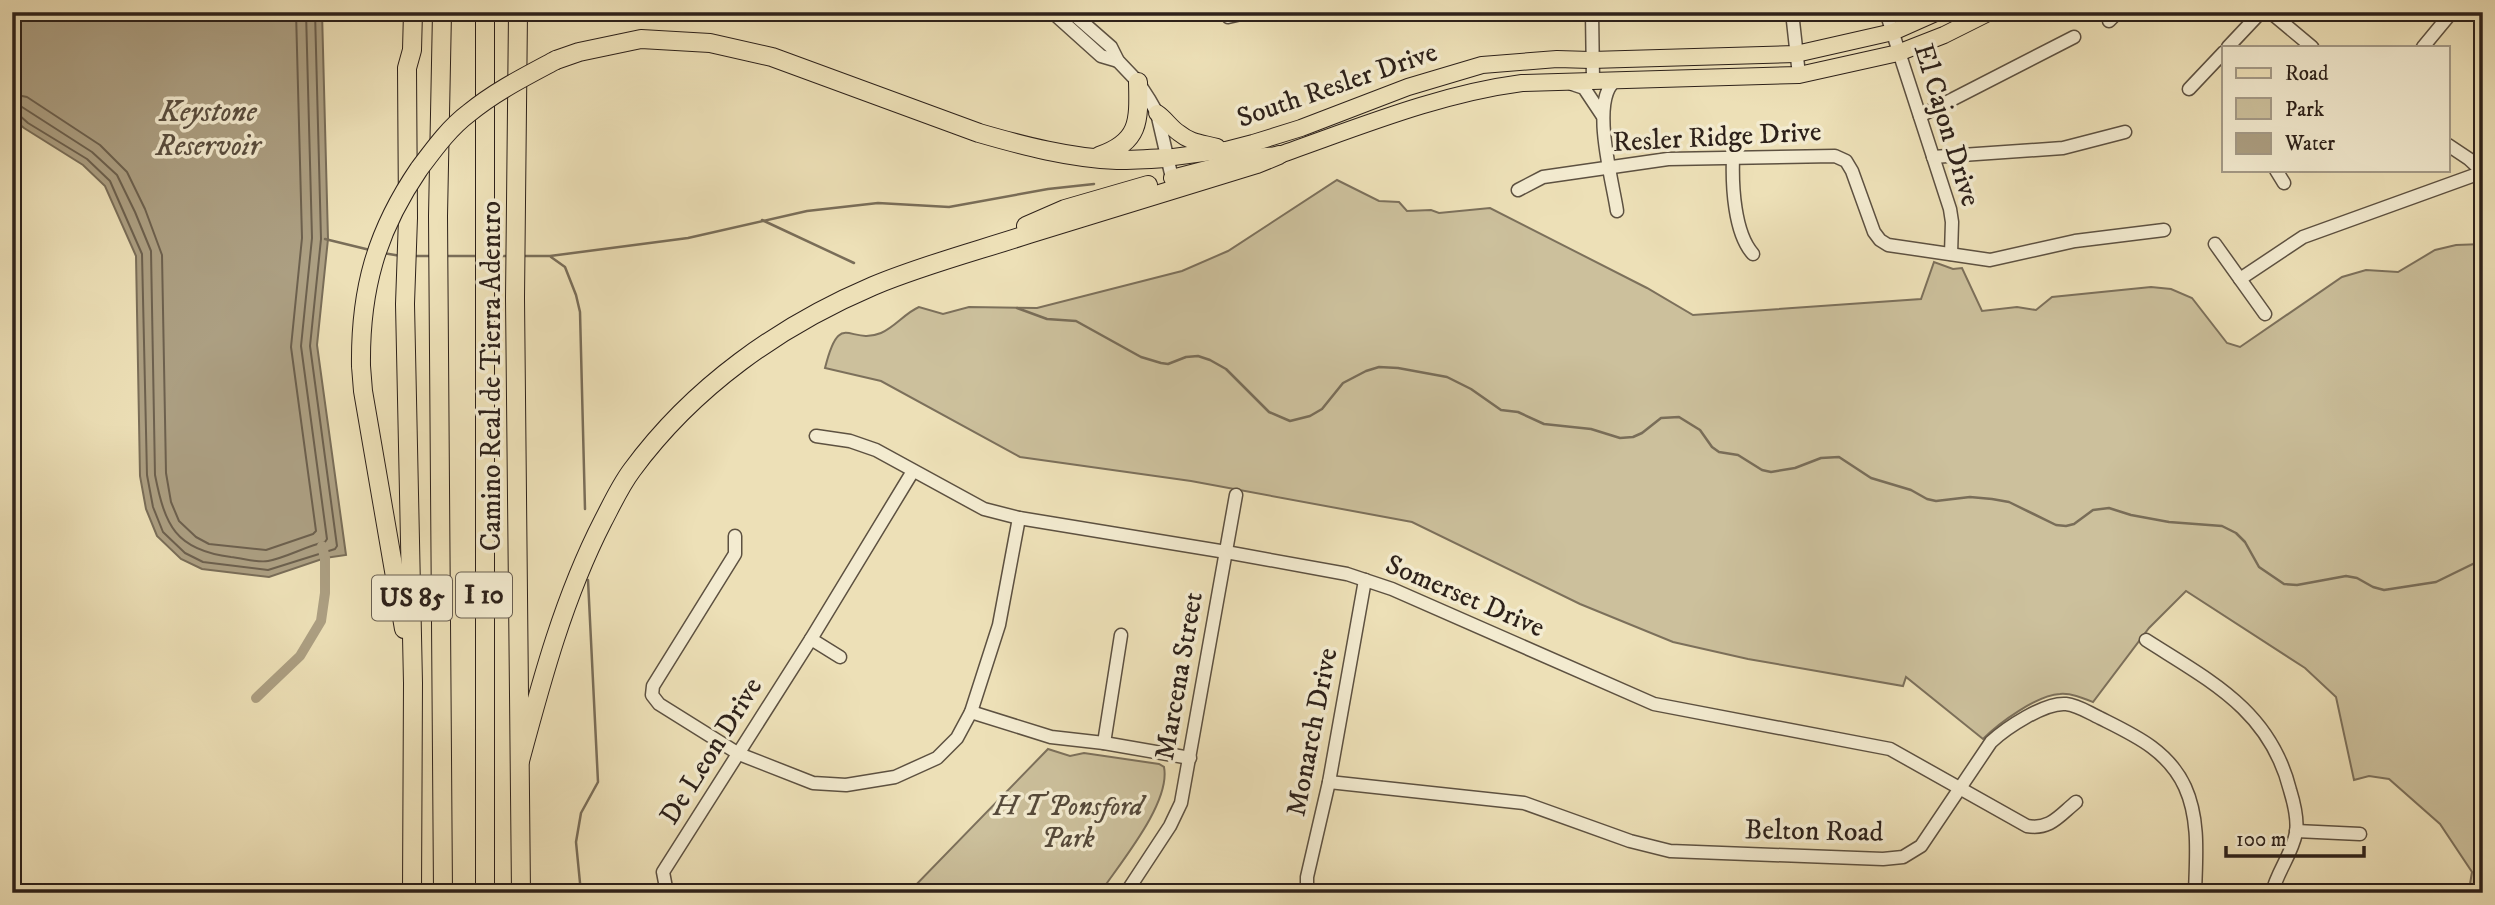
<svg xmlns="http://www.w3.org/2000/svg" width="2495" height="905" font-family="'IM FELL DW Pica',serif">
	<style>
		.green { fill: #ccc09c; stroke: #7c705b; stroke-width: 2 }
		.water { fill: #ac9f82; stroke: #796d58; stroke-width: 2 }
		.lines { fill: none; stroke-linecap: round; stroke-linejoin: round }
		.shore { stroke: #6c604e; stroke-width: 2 }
		.stream { stroke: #796d58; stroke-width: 2.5 }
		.canal { stroke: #ac9f82; stroke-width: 10 }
		.minor-casing { stroke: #5d5141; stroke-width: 15 }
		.major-casing { stroke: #2d211a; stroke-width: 18 }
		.highway-casing { stroke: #2d211a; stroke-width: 20 }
		.minor { stroke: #f3ebd0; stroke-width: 12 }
		.major { stroke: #ede0b7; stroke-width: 16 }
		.highway { stroke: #ede0b7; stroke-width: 18 }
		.highway-bridge-casing { stroke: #2d211a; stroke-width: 20; stroke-linecap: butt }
		.highway-bridge { stroke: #ede0b7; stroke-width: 18 }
		.labels { text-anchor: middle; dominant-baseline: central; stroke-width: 7; stroke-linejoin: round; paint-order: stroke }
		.shield { fill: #f3ebd0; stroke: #685e51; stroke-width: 2 }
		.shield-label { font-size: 26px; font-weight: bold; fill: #2d211a }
		.street-label { font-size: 28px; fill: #2d211a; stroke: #f3ebd0 }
		.park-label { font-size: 28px; font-style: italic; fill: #55493a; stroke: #f3ebd0 }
		.water-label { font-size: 30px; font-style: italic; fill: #594d3e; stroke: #f3ebd0 }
	</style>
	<rect width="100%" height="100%" fill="#ede0b7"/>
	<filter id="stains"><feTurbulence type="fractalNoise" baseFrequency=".00286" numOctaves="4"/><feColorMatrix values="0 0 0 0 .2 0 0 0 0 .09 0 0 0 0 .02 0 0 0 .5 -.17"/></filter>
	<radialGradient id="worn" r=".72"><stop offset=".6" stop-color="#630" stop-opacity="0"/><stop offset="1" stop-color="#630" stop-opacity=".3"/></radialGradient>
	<g class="green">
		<path d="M1337,180L1379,201L1399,202L1407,211L1431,210L1439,213L1490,208L1647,288L1693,315L1921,299L1934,262L1953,269L1962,268L1982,311L2017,307L2036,310L2052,297L2151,287L2171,289L2192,298L2227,343L2240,347L2342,277L2366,270L2398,272L2435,250L2456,245L2483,244V890H2469L2472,872L2440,824L2389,779L2369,776L2354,780L2336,697L2305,668L2186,591L2149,628L2093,702C2083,698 2071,693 2060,694C2037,695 1999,723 1983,739L1906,677L1903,686L1748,659L1673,642L1580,604L1412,522L1191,481L1020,457L881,381L825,368C840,308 849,346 881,333C895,327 905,313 919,307L943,314L969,307L1037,308L1182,271L1228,251Z"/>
		<path d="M1048,749L1070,756L1084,753L1159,764L1164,767C1171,803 1120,863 1100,893H908Z"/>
	</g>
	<path class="water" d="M12,12H322L328,239L317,345L346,555L325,558L269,577L202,569L181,559L157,536L146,509L140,476L136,256L105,186L83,165L24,128L12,118Z"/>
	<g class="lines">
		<g class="shore">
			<path d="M12,94L27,97L100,145L127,172L145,209L162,255L166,473L171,502L179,521L196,537L209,544L266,550L313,534L316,531L291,347L302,238L296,12"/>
			<path d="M12,105L22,107L92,152L117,175L135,212L151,251L155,475C165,525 175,550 231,557C242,558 257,563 268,561C288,557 306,546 325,542L327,539L301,346L312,238L306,12"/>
			<path d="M12,113L19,115L28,123L87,159L110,181L142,254L147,475L153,507L163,532L185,553L203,562L268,570L335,549L337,546L310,346L321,239L315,12"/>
		</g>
		<g class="stream">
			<path d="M762,220L854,263"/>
			<path d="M325,239L370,250"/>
			<path d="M383,253L401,256"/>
			<path d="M414,256H432"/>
			<path d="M446,256H478"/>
			<path d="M491,256H509"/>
			<path d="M523,256H550L688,238L807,211L878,203L949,207L1048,189L1094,184"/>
			<path d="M551,257L565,267L576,295L580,312L585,509"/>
			<path d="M1017,308L1047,319L1076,321L1141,357L1161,363L1168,364L1186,357L1198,356L1210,360L1226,369L1269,412L1290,421L1310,416L1322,409L1343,383L1366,371L1379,367L1398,368L1447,377L1471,389L1501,410L1518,412L1544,424L1591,429L1620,438L1633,437L1642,433L1661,418L1679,417L1700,430L1712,447L1719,452L1738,455L1762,470L1771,472L1795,468L1821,458L1839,457L1871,478L1911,490L1927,499L1936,501L1970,497L1992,499L2009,502L2056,525L2066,526L2074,524L2093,510L2109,508L2131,515L2169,522L2222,526L2236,533L2245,542L2259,567L2284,584L2297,585L2346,576L2357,578L2373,587L2384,590L2436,582L2483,559"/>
			<path d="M581,893L576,842L581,813L598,782L588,580"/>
		</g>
		<path class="canal" d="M256,698L300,656L321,621L325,593V558L322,546"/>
		<g class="minor-casing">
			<g id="minor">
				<path d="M1052,12L1101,56L1118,61"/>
				<path d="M1071,12L1111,47L1118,61L1138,82L1149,99L1157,113L1172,178"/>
				<path d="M1592,12L1593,81"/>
				<path d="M1792,12L1799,75"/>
				<path d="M1886,12L1950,209L1952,222L1951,254"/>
				<path d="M2270,12L2312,47"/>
				<path d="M1228,17L1250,12"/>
				<path d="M2109,21L2118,12"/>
				<path d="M2228,47L2261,12"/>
				<path d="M2423,47L2452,12"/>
				<path d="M1616,80C1589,99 1613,182 1617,211"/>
				<path d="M1572,84L1584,88L1602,115"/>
				<path d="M2189,89L2224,52"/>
				<path d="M1920,116L2074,37"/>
				<path d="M2448,145L2469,159L2483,172"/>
				<path d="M1933,157L2063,148L2125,132"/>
				<path d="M1733,158C1732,185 1734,233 1753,254"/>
				<path d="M2276,170L2284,183"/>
				<path d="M1518,190L1543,177L1668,159L1835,156L1846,161L1852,171L1874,232L1880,240L1888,245L1990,260L2075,241L2164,230"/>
				<path d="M2215,244L2265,314"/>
				<path d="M2240,279L2303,237L2483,172"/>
				<path d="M816,436L850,441L876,450L984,509L1019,518L1226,552L1347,574L1392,589L1654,704L1890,749L2027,826C2050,830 2059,816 2076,802"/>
				<path d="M735,536V554L653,686L652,695L659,704L739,754L813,783L846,785L895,777L937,758L957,738L971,712L999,625L1019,518"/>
				<path d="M811,639L840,657"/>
				<path d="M2146,640C2210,681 2270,710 2290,790C2294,803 2298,820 2296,833C2292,854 2277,872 2272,893"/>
				<path d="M971,712L1051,737L1104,743L1190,758"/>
				<path d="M1104,743L1121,635"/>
				<path d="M1329,782L1524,803L1630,841L1670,851L1883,859L1903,857L1921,846L1991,742C2006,728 2045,702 2066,704C2078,705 2089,713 2100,718C2134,735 2168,750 2185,787C2200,820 2196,858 2195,893"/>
				<path d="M2296,831L2360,834"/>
				<path d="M667,893L663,872L811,639L913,471"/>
				<path d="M1126,893L1170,826L1181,803L1236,495"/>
				<path d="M1310,893L1307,886V877L1329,782L1365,580"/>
			</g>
		</g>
		<g class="major-casing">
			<g id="major">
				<path d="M1157,113C1166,119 1170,127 1179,133C1191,143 1203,143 1217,147"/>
				<path d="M1166,158L1226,150L1253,143L1301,128L1408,87L1482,65L1557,59L1591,60L1796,54L1893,32L1938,12"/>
				<path d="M1172,178L1253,157L1279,155C1359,127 1438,94 1522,83L1799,75L1898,53L1944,35L1990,12"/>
			</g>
		</g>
		<g class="highway-casing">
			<g id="highway">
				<path d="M442,12L438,216L443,893"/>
				<path d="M485,12V893"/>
				<path d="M518,12L515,298L521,893"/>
				<path d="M556,60L579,52L641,39L710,43L772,57L979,133C1024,146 1070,158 1117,160C1134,160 1150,159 1166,158"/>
				<path d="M1099,156C1140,142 1139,121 1138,82"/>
				<path d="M1026,226L1065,209L1148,185"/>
				<path d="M361,366L363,391L404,629"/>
				<path d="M520,761C542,679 564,597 603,521C612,504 620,486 632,470C693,387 779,326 873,286C923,265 977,251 1029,234C1105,210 1181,187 1257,164L1279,155"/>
				<path d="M412,893L413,683L405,304L408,218L407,68L412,50L413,12"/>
			</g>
		</g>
		<use href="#minor" class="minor"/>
		<use href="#major" class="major"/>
		<use href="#highway" class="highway"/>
		<g class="highway-bridge-casing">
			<path id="highway-bridge" d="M361,366C360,290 376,232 419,169C434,149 449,128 469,113C496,91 526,76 556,60"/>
		</g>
		<use href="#highway-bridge" class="highway-bridge"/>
	</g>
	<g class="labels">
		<g class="shield">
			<rect x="456" y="572.5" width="56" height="45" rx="5"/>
			<rect x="372" y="575.5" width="80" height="45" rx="5"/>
		</g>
		<g class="shield-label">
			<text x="484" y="595">I 10</text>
			<text x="412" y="598">US 85</text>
		</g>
		<g class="street-label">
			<text transform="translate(1337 85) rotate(-19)">South Resler Drive</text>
			<text transform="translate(1947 125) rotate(73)">El Cajon Drive</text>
			<text transform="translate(1717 137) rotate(-3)">Resler Ridge Drive</text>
			<text transform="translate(491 376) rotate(-90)">Camino Real de Tierra Adentro</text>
			<text transform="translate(1465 596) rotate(23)">Somerset Drive</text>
			<text transform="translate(1179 676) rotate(-80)">Marcena Street</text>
			<text transform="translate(1312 732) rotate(-79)">Monarch Drive</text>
			<text transform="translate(711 751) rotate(-58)">De Leon Drive</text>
			<text transform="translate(1814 831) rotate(1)">Belton Road</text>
		</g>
		<g class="park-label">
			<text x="1068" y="806">H T Ponsford<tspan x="1068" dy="32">Park</tspan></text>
		</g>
		<g class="water-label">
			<text x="208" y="112">Keystone<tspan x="208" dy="34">Reservoir</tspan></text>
		</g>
	</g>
	<rect width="2495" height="905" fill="none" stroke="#ede0b7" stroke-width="42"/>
	<rect x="14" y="14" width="2467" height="877" fill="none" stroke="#2d211a" stroke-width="3.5"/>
	<rect x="21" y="21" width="2453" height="863" fill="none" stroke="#2d211a" stroke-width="2"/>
	<rect x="2222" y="46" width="228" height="126" fill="#f3ebd0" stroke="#a49a87" stroke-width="2"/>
	<rect x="2236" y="68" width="35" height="10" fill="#ede0b7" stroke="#a49a87" stroke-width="2"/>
	<text x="2285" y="80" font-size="21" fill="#2d211a">Road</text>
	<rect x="2236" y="98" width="35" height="21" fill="#ccc09c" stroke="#a49a87" stroke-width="2"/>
	<text x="2285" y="116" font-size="21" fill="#2d211a">Park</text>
	<rect x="2236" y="133" width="35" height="21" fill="#ac9f82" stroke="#a49a87" stroke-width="2"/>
	<text x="2285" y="150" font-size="21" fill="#2d211a">Water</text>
	<path d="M2226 846v10h138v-10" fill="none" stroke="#2d211a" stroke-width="3.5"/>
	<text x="2236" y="846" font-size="21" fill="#2d211a" stroke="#f3ebd0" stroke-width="5" paint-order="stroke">100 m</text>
	<rect width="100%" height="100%" filter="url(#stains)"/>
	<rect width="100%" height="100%" fill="url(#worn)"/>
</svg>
